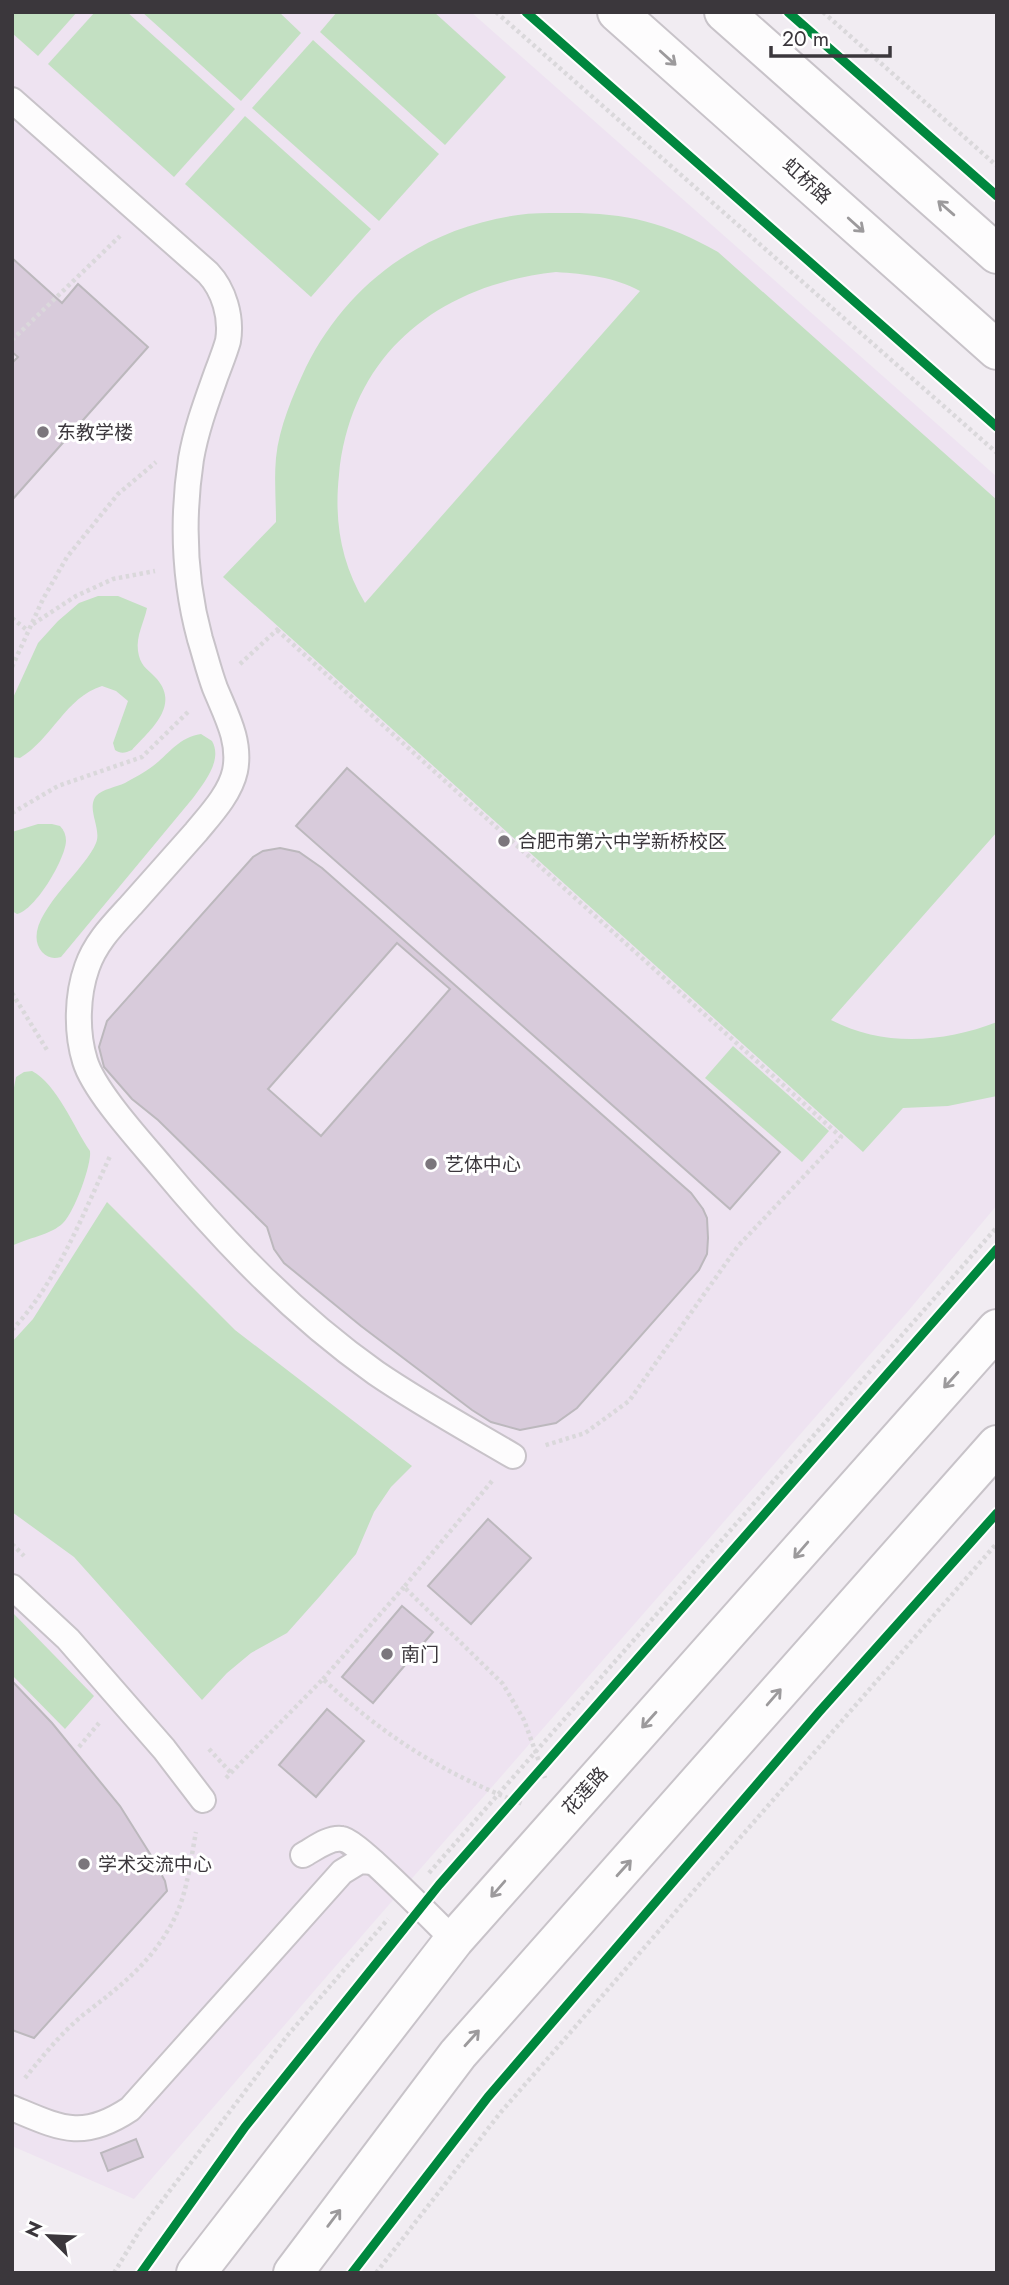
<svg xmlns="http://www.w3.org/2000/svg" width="1009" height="2285" font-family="Jost,'Noto Sans SC',sans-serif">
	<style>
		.built { fill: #eee3f1 }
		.green { fill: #c3e0c2; fill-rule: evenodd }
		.building { fill: #d8cbdb; stroke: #bcb8bd; stroke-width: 2; fill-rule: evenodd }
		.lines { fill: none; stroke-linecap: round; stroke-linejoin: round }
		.service-casing { stroke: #c8c3c9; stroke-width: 28 }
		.secondary-casing { stroke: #c8c3c9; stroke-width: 42 }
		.path { stroke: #dad8db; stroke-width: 4.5; stroke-dasharray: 3.5 3.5; stroke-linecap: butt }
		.service { stroke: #fdfcfd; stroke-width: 24 }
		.secondary { stroke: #fdfcfd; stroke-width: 38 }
		.cycleway-casing { stroke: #fff; stroke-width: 13 }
		.cycleway { stroke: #00873e; stroke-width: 9 }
		.oneway { stroke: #9c9a9c }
		.poi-dot { fill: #7b767c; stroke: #fff; stroke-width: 2.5 }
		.labels { text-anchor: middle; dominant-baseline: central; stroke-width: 6; stroke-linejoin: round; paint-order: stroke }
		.street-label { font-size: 19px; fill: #3b373c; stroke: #fff }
		.poi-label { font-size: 19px; fill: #3b373c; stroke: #fff; text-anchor: start }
	</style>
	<rect width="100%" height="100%" fill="#f1ecf2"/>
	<path class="built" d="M12,12H471L997,477V1205L909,1310L373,1923L134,2199L12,2146Z"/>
	<g class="green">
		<path d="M12,12H77L38,56L12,33Z"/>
		<path d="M95,12H127L235,109L174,177L48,64Z"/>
		<path d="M142,12H279L301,33L241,101Z"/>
		<path d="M337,12H434L506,77L445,145L320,32Z"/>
		<path d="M313,40L439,154L379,221L252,108Z"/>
		<path d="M245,116L371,229L311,297L185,184Z"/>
		<path d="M560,213C622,212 664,221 718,252L997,500V832L831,1020C883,1047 943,1043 997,1022V1096L948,1106L903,1108L863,1152L223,577L276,522C276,500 274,479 276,458C279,427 293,395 306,367C348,283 424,228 518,215C531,213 546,213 560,213ZM556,272C585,274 615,277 640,291L365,603C341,563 334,521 339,475C351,353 439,285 556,272Z"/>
		<path d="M98,596H118L147,608C144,623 136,635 138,651C140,665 146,668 155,677C182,705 150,730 132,750C125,753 121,754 115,750L113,743L128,701L116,691L102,686C66,697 51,740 20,758L12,757V700L38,643L58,621L79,603Z"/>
		<path d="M201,734L212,741C223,760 204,783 193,798L61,957C53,959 48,958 42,952C17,922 85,872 96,843C102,829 86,809 96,796C103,789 116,787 125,783C134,778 145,772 153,766C170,753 178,738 201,734Z"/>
		<path d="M38,824H52L60,826C64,830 66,835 66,841C65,860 35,910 17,914L12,911V832Z"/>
		<path d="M733,1046L829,1131L802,1162L705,1078Z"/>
		<path d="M32,1071C57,1084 74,1128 90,1151C92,1164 74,1213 63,1223C51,1235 27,1238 12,1246V1098L16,1077L24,1072Z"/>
		<path d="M107,1202L235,1330L412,1466L391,1487L374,1512L356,1554L320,1596L287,1633L251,1653L227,1673L202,1700L74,1557L12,1512V1342L33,1319Z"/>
		<path d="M12,1612L94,1696L65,1729L12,1675Z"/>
	</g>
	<g class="building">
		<path d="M12,258L62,303L78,284L148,347L12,500V363L18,357L12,352Z"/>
		<path d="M347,768L780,1152L730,1209L296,826Z"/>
		<path d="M280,848L299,852L322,868L691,1193L703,1209L707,1218L708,1238L707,1254L699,1270L577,1408L556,1423L520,1430L491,1422L472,1410L361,1326L284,1263L274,1249L267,1227L158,1120L132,1099L104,1067L99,1047L107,1021L253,857L263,851ZM397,943L450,989L321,1136L268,1089Z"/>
		<path d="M488,1519L531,1558L471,1624L428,1586Z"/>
		<path d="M402,1606L433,1632L373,1703L342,1677Z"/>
		<path d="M12,1681L52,1723L120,1806L152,1857L165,1881L167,1891L34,2038L12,2030Z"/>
		<path d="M327,1709L364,1741L316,1797L279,1765Z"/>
		<path d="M136,2139L143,2157L108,2171L101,2153Z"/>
	</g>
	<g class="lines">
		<g class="service-casing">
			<g id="service">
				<path d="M12,100L208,273C224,290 232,317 228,341C225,352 220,364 216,375C206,403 196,430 191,459C182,519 184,580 200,639C205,655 209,672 215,688C226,715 241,741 235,771C230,794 210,815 196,832C175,856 154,879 133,903C115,923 96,941 87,967C77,995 76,1032 85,1061C94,1091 140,1141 161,1166C225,1243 294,1315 376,1373C420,1403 467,1429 513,1456"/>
				<path d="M12,1587L68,1639L164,1749L203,1800"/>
				<path d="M303,1855C314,1849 329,1837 342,1839C356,1840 438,1925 454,1940"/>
				<path d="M12,2108C60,2128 82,2141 130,2109L342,1872L360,1861L373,1862"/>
			</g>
		</g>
		<g class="secondary-casing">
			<g id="secondary">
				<path d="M617,12L997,350"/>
				<path d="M724,12L997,254"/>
				<path d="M196,2273L454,1940L997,1329"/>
				<path d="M293,2273L458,2054L997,1445"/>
			</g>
		</g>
		<g class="path">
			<path d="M496,12L997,453"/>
			<path d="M823,12L997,166"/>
			<path d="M12,340L120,236"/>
			<path d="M12,618L28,631"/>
			<path d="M33,624L76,596L113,579L155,571"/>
			<path d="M277,630L841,1137L738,1246L629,1401L585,1433L543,1446"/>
			<path d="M240,664L279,628"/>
			<path d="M12,667L43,599L67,557L118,494L156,462"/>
			<path d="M12,813L58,786L142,757L190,710"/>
			<path d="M12,993L47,1050"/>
			<path d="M12,1330C58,1281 83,1214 111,1154"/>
			<path d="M492,1481L404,1587L503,1684L524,1720L545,1778"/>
			<path d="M12,1544L24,1556"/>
			<path d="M323,1679L404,1587"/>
			<path d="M79,1747L99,1723"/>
			<path d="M209,1749L231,1773"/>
			<path d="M226,1778L323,1679C385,1737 444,1774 523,1804"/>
			<path d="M429,1873L997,1227"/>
			<path d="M25,2078C43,2056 61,2033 83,2015C119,1987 148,1966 171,1925C187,1897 190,1863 196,1832"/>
			<path d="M114,2273L140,2230L287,2036L388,1919"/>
			<path d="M376,2273L501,2112L997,1543"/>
		</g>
		<use href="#service" class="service"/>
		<use href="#secondary" class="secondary"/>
		<g class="cycleway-casing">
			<g id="cycleway">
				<path d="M526,12L997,427"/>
				<path d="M788,12L997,196"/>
				<path d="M141,2273L245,2127L439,1885L997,1249"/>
				<path d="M352,2273L488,2097L819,1712L997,1513"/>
			</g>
		</g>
		<use href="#cycleway" class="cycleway"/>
	</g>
	<defs><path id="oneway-shaft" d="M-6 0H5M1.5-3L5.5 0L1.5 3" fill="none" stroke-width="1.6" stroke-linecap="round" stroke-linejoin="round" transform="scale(1.75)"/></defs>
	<g class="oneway">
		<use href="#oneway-shaft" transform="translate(668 58) rotate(42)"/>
		<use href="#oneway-shaft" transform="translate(946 208) rotate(-139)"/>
		<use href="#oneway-shaft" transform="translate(856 225) rotate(42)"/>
		<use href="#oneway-shaft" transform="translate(951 1380) rotate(132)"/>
		<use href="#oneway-shaft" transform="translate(801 1550) rotate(131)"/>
		<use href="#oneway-shaft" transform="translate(774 1697) rotate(-49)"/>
		<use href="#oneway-shaft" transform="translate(649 1720) rotate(132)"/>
		<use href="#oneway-shaft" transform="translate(624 1868) rotate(-48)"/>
		<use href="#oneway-shaft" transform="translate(498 1889) rotate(131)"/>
		<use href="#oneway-shaft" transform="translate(472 2038) rotate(-48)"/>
		<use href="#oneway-shaft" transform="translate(334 2218) rotate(-53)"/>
	</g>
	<g class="poi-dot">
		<circle cx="43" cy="432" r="7"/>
		<circle cx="504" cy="841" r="7"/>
		<circle cx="431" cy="1164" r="7"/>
		<circle cx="387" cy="1654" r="7"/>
		<circle cx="84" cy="1864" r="7"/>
	</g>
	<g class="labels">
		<g class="street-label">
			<text transform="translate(807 181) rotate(42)">虹桥路</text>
			<text transform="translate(585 1791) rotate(-48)">花莲路</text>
		</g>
		<g class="poi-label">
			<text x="57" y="432">东教学楼</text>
			<text x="518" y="841">合肥市第六中学新桥校区</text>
			<text x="445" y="1164">艺体中心</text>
			<text x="401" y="1654">南门</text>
			<text x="98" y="1864">学术交流中心</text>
		</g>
	</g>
	<rect width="1009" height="2285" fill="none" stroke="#3b373c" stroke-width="28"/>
	<g transform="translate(49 2236) rotate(294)" stroke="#ffffff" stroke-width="5" paint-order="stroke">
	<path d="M0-5L12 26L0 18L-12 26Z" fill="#3b373c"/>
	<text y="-10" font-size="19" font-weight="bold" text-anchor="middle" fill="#3b373c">N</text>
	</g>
	<path d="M771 46v10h119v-10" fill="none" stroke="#3b373c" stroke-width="3.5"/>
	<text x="782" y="46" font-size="21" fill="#3b373c" stroke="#ffffff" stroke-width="5" paint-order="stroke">20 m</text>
</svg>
